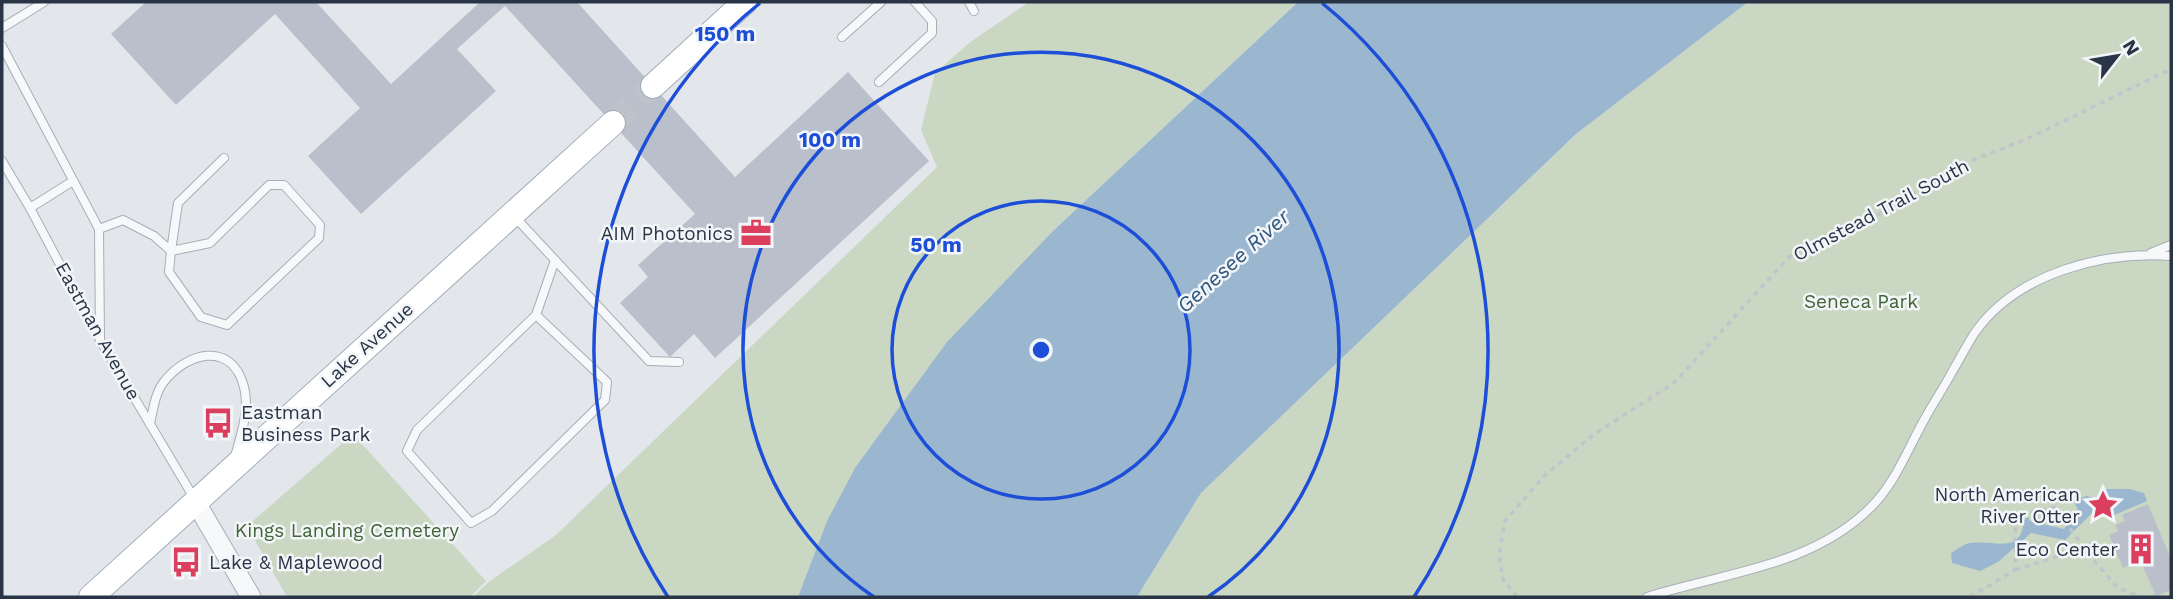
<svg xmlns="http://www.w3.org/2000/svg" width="2173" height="599" font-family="'Work Sans',sans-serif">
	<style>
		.green { fill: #c9d7c3 }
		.water { fill: #9bb7cf }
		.building { fill: #bac0cb }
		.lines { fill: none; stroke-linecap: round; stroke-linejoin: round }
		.primary-tunnel { stroke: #bec3cb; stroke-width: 24; stroke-dasharray: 24 12; stroke-linecap: butt }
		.service-casing { stroke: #a7aeb7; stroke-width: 10 }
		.tertiary-casing { stroke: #a7aeb7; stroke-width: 21 }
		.primary-casing { stroke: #a1acb9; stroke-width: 26 }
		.path { stroke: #c1c5cb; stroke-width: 3.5; stroke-dasharray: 5 5; stroke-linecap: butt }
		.service { stroke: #f6f8fa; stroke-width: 8 }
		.tertiary { stroke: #f6f8fa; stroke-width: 19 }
		.primary { stroke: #fff; stroke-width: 24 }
		.ring { fill: none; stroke: #1d4ed8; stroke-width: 3.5 }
		.labels { text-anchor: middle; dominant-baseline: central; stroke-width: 5; stroke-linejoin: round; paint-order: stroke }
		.street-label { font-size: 19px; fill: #293546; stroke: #f3f6f9 }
		.poi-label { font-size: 19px; fill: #293546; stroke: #f3f6f9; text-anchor: end }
		.park-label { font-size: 19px; fill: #406435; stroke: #f3f6f9 }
		.water-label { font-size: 21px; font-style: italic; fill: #2f567f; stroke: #f3f6f9 }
		.centre { fill: #1d4ed8; stroke: #f3f6f9; stroke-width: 3.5 }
		.ring-label { font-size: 21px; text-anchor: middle; font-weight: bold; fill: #1d4ed8; stroke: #f3f6f9; stroke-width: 5; stroke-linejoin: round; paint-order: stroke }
	</style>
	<rect width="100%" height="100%" fill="#e3e7ec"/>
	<g class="green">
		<path d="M1029,2H1298L1054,230L827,521L798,597H473L490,581L556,535L937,167L921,130L935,73L969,43Z"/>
		<path d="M1748,2H2171V597H1137L1201,493L1576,134Z"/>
		<path d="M353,434L486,581L470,597H287L247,526Z"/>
	</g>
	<g class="water">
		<path d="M1298,2H1748L1576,134L1201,493L1137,597H798L827,521L855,468L947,342L1054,230Z"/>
		<path d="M2106,489H2130L2144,493L2147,501L2112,516L2106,510L2096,509L2065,540L2031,533L1998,562L1980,571L1952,563L1951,553C1955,551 1961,546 1966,544C1990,537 2021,558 2024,520L2028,517L2030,521L2064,529L2078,510L2073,500L2087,496L2104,501Z"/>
	</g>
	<g class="building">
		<path d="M146,2H316L391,84L480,2H577L735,177L848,72L929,161L715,358L694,334L670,357L620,303L648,277L638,265L695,214L505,6L457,49L496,91L361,214L308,156L360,108L275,14L176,105L111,34Z"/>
		<path d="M2148,504L2171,559V590L2156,596L2140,560L2123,568L2109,535L2118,531L2115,525L2125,521L2122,515Z"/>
	</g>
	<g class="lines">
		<path class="primary-tunnel" d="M613,123L653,86"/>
		<g class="service-casing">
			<g id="service">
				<path d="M969,2L974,11"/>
				<path d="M2,28L44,2"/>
				<path d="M842,37L881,2"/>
				<path d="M2,46L99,229"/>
				<path d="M879,82L932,33V21L915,2"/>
				<path d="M2,161L30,208L100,340L194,498"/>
				<path d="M30,208L73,181"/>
				<path d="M514,216L649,361L679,362"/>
				<path d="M2151,253L2171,245"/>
				<path d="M536,315L607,382L605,400L492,511L471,523L407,451L417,430L536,315L555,260"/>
				<path d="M100,340L99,229L123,220L154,236L171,251L169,272L201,317L227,325L319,238L320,225L284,185H269L210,243L171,251L178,203L224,158"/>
				<path d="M150,424C153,410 155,394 163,383C186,352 232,340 244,387C250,409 241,435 235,456"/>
				<path d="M1647,597C1722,573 1811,567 1870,508C1894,485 1907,451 1923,422C1932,405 1943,389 1952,372C1960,359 1967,344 1976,331C2018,273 2103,251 2171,256"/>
			</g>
		</g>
		<g class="tertiary-casing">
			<path id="tertiary" d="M195,501L251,597"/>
		</g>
		<g class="primary-casing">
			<g id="primary">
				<path d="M653,86L745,2"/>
				<path d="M91,597L613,123"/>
			</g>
		</g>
		<g class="path">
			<path d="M2015,570L2065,554L2087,553"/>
			<path d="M1517,597L1503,579L1499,554L1505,521L1543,477L1593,435L1674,383L1789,257L1815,240L1842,231L1896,206L1950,169L2029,138L2171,69"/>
			<path d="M1970,597L2015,570C2018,547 2010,538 2020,515L2054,507L2094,561L2118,588L2143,597"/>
			<path d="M2169,597L2171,596"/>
		</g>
		<use href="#service" class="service"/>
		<use href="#tertiary" class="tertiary"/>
		<use href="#primary" class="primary"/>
	</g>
	<g class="ring">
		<circle cx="1041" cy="350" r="149"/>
		<path d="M874 597A298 298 0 1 1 1208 597"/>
		<path d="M668 597A447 447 0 0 1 760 3M1322 3A447 447 0 0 1 1414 597"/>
	</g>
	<defs>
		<g id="office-bare" transform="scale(2.415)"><path d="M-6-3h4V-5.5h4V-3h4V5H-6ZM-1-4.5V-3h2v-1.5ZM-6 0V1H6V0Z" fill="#db3f5d" stroke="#f3f6f9" stroke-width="2.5" paint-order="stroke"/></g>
		<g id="bus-bare" transform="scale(2.415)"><path d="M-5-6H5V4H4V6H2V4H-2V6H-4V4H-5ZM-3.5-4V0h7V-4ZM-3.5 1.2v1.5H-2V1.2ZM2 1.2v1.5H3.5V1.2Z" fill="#db3f5d" stroke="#f3f6f9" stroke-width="2.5" paint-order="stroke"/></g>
		<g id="sight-bare" transform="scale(2.415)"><path d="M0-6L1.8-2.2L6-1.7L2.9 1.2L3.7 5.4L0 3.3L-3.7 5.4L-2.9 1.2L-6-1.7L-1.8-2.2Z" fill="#db3f5d" stroke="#f3f6f9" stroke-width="2.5" paint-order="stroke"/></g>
		<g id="building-bare" transform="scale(2.415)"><path d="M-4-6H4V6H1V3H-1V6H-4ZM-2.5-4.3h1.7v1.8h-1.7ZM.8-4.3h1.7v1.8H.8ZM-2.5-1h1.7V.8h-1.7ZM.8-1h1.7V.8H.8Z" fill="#db3f5d" stroke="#f3f6f9" stroke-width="2.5" paint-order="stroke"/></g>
	</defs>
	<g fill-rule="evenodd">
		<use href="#office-bare" x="756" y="233"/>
		<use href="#bus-bare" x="218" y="423"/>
		<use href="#sight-bare" x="2103" y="505"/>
		<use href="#building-bare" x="2141" y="549"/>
		<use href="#bus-bare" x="186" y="562"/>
	</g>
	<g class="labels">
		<g class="street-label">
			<text transform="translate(1881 210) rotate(-28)">Olmstead Trail South</text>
			<text transform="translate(98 331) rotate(61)">Eastman Avenue</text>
			<text transform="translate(367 345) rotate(-42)">Lake Avenue</text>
		</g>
		<g class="poi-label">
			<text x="733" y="233">AIM Photonics</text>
			<text x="241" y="412" text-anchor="start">Eastman<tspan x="241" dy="22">Business Park</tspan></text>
			<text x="2080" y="494">North American<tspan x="2080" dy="22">River Otter</tspan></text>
			<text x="2118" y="549">Eco Center</text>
			<text x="209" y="562" text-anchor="start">Lake &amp; Maplewood</text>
		</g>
		<g class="park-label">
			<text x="1861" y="301">Seneca Park</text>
			<text x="347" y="530">Kings Landing Cemetery</text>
		</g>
		<g class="water-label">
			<text transform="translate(1233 261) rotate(-42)">Genesee River</text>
		</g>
	</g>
	<circle cx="1041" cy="350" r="10" class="centre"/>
	<g class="ring-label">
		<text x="725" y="41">150 m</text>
		<text x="830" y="147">100 m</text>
		<text x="936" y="252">50 m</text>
	</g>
	<rect width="2173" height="599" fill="none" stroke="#293546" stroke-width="7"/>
	<g transform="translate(2117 56) rotate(59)" stroke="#f3f6f9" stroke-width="5" paint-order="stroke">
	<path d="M0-5L12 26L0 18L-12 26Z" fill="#293546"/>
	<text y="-10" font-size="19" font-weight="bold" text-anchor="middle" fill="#293546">N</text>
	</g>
</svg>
